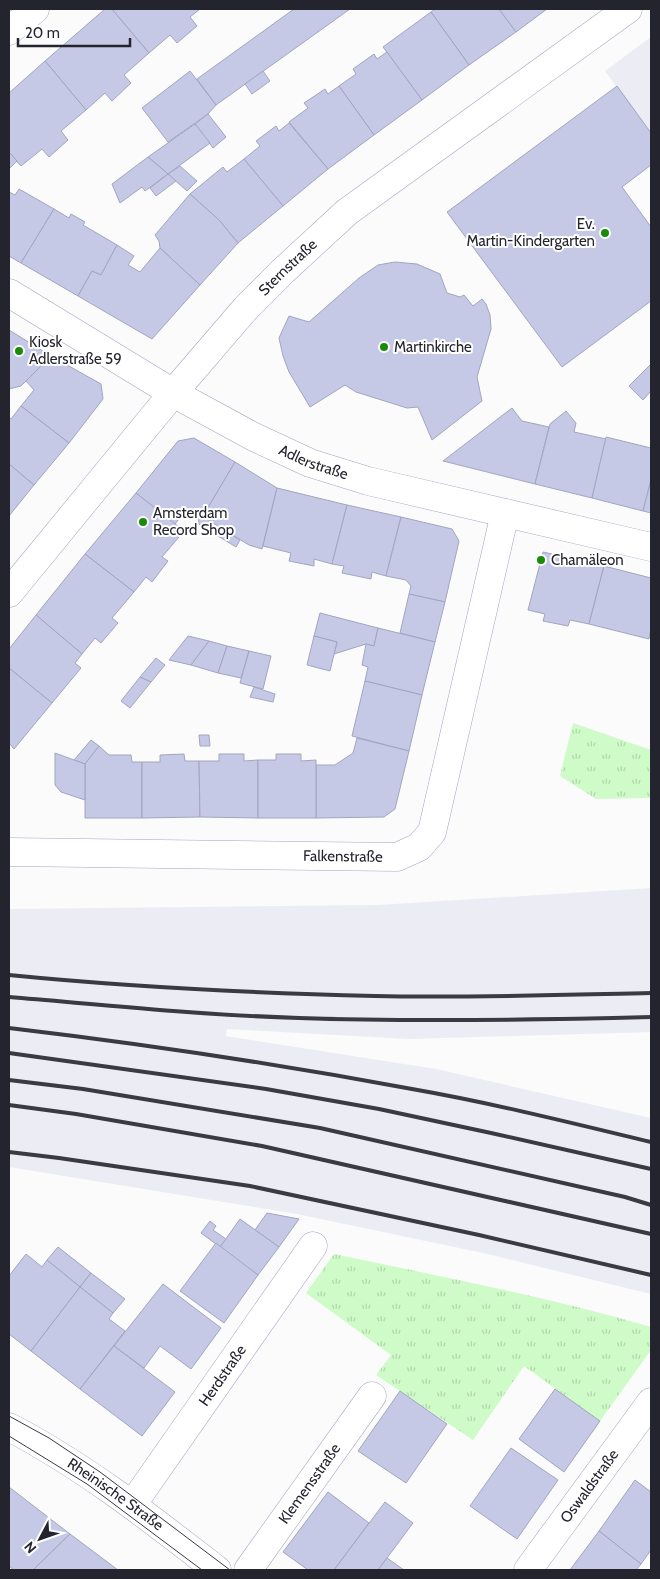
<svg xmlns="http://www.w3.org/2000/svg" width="660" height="1579" font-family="Cabin,sans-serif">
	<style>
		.built { fill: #ecedf4 }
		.park { fill: url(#park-tufts) }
		.building { fill: #c6c9e6; stroke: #a2a5c1 }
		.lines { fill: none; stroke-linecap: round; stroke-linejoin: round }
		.minor-casing { stroke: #a3a6c2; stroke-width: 29 }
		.secondary-casing { stroke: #a3a6c2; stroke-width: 29 }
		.minor { stroke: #fff; stroke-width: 28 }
		.secondary { stroke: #fff; stroke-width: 28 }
		.tram { stroke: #3a3a43; stroke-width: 1 }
		.rail { stroke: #3a3a43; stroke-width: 4 }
		.poi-dot { fill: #1a8a09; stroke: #fff; stroke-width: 2 }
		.labels { text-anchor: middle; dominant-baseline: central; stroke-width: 4; stroke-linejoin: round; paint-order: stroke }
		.poi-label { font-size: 15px; fill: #23242e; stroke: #fff; text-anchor: start }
		.street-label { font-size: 15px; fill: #23242e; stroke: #fff }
	</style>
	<defs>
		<pattern id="park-tufts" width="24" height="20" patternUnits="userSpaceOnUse" patternTransform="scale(1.25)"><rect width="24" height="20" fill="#cefbc7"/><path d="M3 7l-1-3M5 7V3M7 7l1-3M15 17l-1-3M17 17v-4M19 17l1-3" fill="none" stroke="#b1d7ab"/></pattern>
	</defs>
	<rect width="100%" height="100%" fill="#fbfbfb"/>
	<g class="built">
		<path d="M651,37V133L605,71Z"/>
		<path d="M651,888V1032L409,1039L227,1029L226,1036L436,1069L651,1118V1294L483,1253L297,1214L9,1167V909L378,905Z"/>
	</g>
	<g class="park">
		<path d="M573,723L651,750L650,798L596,799L560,776Z"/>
		<path d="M334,1254C439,1276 548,1297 651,1327V1350L600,1421L524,1366L473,1440L376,1375L391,1355L306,1293Z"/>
	</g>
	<g class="building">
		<path d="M105,9H112L149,53L124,75L131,83L112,101L105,93L86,110L45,61Z"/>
		<path d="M112,9H200L190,17L197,26L177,43L170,35L149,53Z"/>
		<path d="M294,9H350L216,105L197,79Z"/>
		<path d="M435,9H499L516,32L469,65L431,12Z"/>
		<path d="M499,9H547L516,32Z"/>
		<path d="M431,12L469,65L422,100L383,47Z"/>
		<path d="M387,52L422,100L374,135L339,86L356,74L353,69L374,54L377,59Z"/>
		<path d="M45,61L86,110L61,131L68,140L49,157L42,149L21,166L9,152V93Z"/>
		<path d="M190,71L216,105L208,114L168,142L142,108Z"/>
		<path d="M263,71L270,81L252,94L245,84Z"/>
		<path d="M339,86L374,135L328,169L289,122L308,108L304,103L325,89L328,94Z"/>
		<path d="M617,86L651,133V165L622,187L651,227V301L562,367L447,212Z"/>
		<path d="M208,114L226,137L213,148L195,124Z"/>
		<path d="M289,123L328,169L283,206L244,159L260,146L256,141L276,126L279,131Z"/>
		<path d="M195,124L210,143L168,174L148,157Z"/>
		<path d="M9,152L17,161L9,169Z"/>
		<path d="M148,157L168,174L145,191L142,187L120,203L112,184Z"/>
		<path d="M244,159L283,206L238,243L219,220L190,194L223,167L227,172Z"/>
		<path d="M180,166L197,181L187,191L168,174Z"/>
		<path d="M168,174L176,181L156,196L150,188Z"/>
		<path d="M19,189L54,209L21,263L9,256V192L15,195Z"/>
		<path d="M190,194L219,220L238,243L200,285L160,248L159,241L155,235Z"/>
		<path d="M54,209L69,218L71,214L85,222L83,225L117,245L101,275L92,271L78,296L21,263Z"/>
		<path d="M117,245L134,256L128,265L140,272L160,248L200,285L152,339L78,296L92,271L101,275Z"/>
		<path d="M395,262L417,264L440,274L447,293L460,297L464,295L473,306L482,299L486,304L490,315L491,329L477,377L482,401L432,440L418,407L407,408L356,392L345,385L310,407L289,372L283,356L279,338L289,316L309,322L359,278L378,265Z"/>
		<path d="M9,330L51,356L21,386L9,389Z"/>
		<path d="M51,356L101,384L103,399L69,443L21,406L34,390L26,381Z"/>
		<path d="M651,364V391L643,400L629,386Z"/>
		<path d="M21,406L69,443L34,485L9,464V417L11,419Z"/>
		<path d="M512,408L522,421L549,427L535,484L443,461Z"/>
		<path d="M566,411L576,423L574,432L606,439L592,498L535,484L550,424Z"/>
		<path d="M606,437L651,448V480L643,511L592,498Z"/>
		<path d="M194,438L235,462L206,511L210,520L205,525L201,526L199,524L198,516L192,512L184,513L175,524L136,493L178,441Z"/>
		<path d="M235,462L277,488L262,549L249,545L211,522L205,525L210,520L206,511Z"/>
		<path d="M9,464L34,485L9,516Z"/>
		<path d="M651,480V513L643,511Z"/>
		<path d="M277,488L347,505L332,564L314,559V566L289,561L291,553L263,546Z"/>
		<path d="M136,493L184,531L162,557L168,561L152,582L146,577L134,592L85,554Z"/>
		<path d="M347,505L401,517L386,576L372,572L371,579L342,573L344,566L332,564Z"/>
		<path d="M401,517L452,529L459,541L445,602L409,594L411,586L406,580L386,576Z"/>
		<path d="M222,529L240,540L236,547L218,536Z"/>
		<path d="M543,552L604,566L589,624L570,620L568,626L543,621L545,614L528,610Z"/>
		<path d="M85,554L134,592L112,618L118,623L101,643L95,638L82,654L36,615Z"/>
		<path d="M604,566L651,578V628L649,639L589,624Z"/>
		<path d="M409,594L445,602L435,642L400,633Z"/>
		<path d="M320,613L378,628L374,646L366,644L334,654L337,642L314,636Z"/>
		<path d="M36,615L82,654L75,663L81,668L52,703L9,668V649Z"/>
		<path d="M378,628L435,642L422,695L365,681L368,667L362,665L366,644L374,646Z"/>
		<path d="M188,636L209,641L191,665L169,660Z"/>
		<path d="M314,636L337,642L330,671L307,665Z"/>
		<path d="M209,641L227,646L218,673L191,665Z"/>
		<path d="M227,646L249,651L241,678L218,673Z"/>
		<path d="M249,651L271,656L263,689L240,683Z"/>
		<path d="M156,658L165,665L151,682L140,677Z"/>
		<path d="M9,668L52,703L14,749L9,743Z"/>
		<path d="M140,677L151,682L130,708L121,701Z"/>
		<path d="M365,681L422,695L409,751L352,736Z"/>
		<path d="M254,687L275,694L273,702L250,697Z"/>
		<path d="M199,735H209L210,746H200Z"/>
		<path d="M357,738L409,751L395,809L384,817L316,818V765H335L353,753Z"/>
		<path d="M91,740L99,746L85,764L74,760Z"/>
		<path d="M99,746L109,755H131L132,762H142V818H85V764Z"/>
		<path d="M55,753L85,764V800L61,792L55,785Z"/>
		<path d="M184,754L185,761H199L200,817L142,818V762H160V755Z"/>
		<path d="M219,754H244V761L258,760V818L200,817L199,761H219Z"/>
		<path d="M276,754H301V761L316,760V818H258V760H276Z"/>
		<path d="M267,1213L299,1219L279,1247L255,1230Z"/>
		<path d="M240,1219L279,1247L258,1275L220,1247Z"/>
		<path d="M210,1221L216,1226L213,1230L226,1239L220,1247L201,1233Z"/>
		<path d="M216,1243L258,1275L224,1323L180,1291Z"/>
		<path d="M58,1247L91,1273L80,1287L47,1260Z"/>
		<path d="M26,1254L42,1267L47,1260L80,1287L31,1351L9,1334V1276Z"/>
		<path d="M91,1273L125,1299L113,1313L80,1287Z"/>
		<path d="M163,1284L221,1328L191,1369L160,1346L144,1368L114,1346Z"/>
		<path d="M80,1287L113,1313L109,1319L125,1331L80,1389L31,1351Z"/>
		<path d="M114,1346L175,1392L142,1436L80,1389Z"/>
		<path d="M555,1389L600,1421L564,1472L519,1439Z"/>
		<path d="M400,1391L447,1424L406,1483L358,1451Z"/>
		<path d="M511,1448L558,1480L517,1539L470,1506Z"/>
		<path d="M635,1480L651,1492V1550L641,1564L599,1531Z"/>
		<path d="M9,1487L70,1534L33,1570H14L9,1566Z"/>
		<path d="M328,1492L369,1523L334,1570H308L283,1552Z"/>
		<path d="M385,1502L413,1523L378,1570H334Z"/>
		<path d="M599,1531L641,1564L636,1570H570Z"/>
		<path d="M70,1534L118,1570H33Z"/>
		<path d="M387,1558L404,1570H378Z"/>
	</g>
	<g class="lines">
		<g class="minor-casing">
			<g id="minor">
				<path d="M9,31L35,9"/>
				<path id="s1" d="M9,293L173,393L254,437L310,463L368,481L651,547"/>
				<path id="s2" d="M9,593L173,393L246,308L283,271L347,212L628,9"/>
				<path id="s3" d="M9,852L397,857L419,847L432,832L505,513"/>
				<path id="s4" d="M132,1505L313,1246"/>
				<path id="s5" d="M248,1570L372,1396"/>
				<path id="s6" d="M528,1570L651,1402"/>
			</g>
		</g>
		<g class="secondary-casing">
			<g id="secondary">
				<path id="s7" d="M9,1427C84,1466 150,1518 217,1570"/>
			</g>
		</g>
		<use href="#minor" class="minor"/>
		<use href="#secondary" class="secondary"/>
		<g class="tram">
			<path d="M9,1416L49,1438L100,1472L230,1570"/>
			<path d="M9,1436L87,1484L202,1570"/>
		</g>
		<g class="rail">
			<path d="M9,975C130,987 253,993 375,996C467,998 559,995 651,993"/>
			<path d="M9,997C106,1005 202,1015 299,1018C417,1022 534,1020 651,1017"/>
			<path d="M9,1028C144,1044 278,1064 412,1089C492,1103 572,1123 651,1142"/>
			<path d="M9,1053L266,1089L379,1109L491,1133L651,1169"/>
			<path d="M9,1080L83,1089L320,1128L625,1197L651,1205"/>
			<path d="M9,1105L76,1114L262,1146L651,1234"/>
			<path d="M9,1152L59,1158L250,1186L479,1235L651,1275"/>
		</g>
	</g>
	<g class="poi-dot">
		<circle cx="605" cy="233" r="5"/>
		<circle cx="384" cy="347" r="5"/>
		<circle cx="19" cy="351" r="5"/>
		<circle cx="143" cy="522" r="5"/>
		<circle cx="541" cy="560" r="5"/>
	</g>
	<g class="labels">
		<g class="poi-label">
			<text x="595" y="224" text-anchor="end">Ev.<tspan x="595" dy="17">Martin-Kindergarten</tspan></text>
			<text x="29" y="342">Kiosk<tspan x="29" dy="17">Adlerstraße 59</tspan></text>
			<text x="394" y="347">Martinkirche</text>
			<text x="153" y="513">Amsterdam<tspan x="153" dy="17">Record Shop</tspan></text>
			<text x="551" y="560">Chamäleon</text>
		</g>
		<g class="street-label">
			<text stroke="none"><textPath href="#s2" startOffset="429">Sternstraße</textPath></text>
			<text stroke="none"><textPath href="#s1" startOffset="349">Adlerstraße</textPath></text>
			<text stroke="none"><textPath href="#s3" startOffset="334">Falkenstraße</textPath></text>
			<text stroke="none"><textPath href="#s4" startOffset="158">Herdstraße</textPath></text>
			<text stroke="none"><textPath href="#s5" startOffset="106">Klemensstraße</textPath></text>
			<text stroke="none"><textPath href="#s6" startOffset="104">Oswaldstraße</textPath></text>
			<text stroke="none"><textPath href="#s7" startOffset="126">Rheinische Straße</textPath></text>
		</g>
	</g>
	<rect width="660" height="1579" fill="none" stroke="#23242e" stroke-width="20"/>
	<g transform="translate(40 1539) rotate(229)" stroke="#ffffff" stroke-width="4" paint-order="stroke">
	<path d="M0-4L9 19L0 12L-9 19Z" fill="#23242e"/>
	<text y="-8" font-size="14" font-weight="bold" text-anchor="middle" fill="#23242e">N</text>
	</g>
	<path d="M18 38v8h112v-8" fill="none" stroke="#23242e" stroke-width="2.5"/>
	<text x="25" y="38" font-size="15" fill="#23242e" stroke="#ffffff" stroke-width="4" paint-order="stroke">20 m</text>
</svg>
